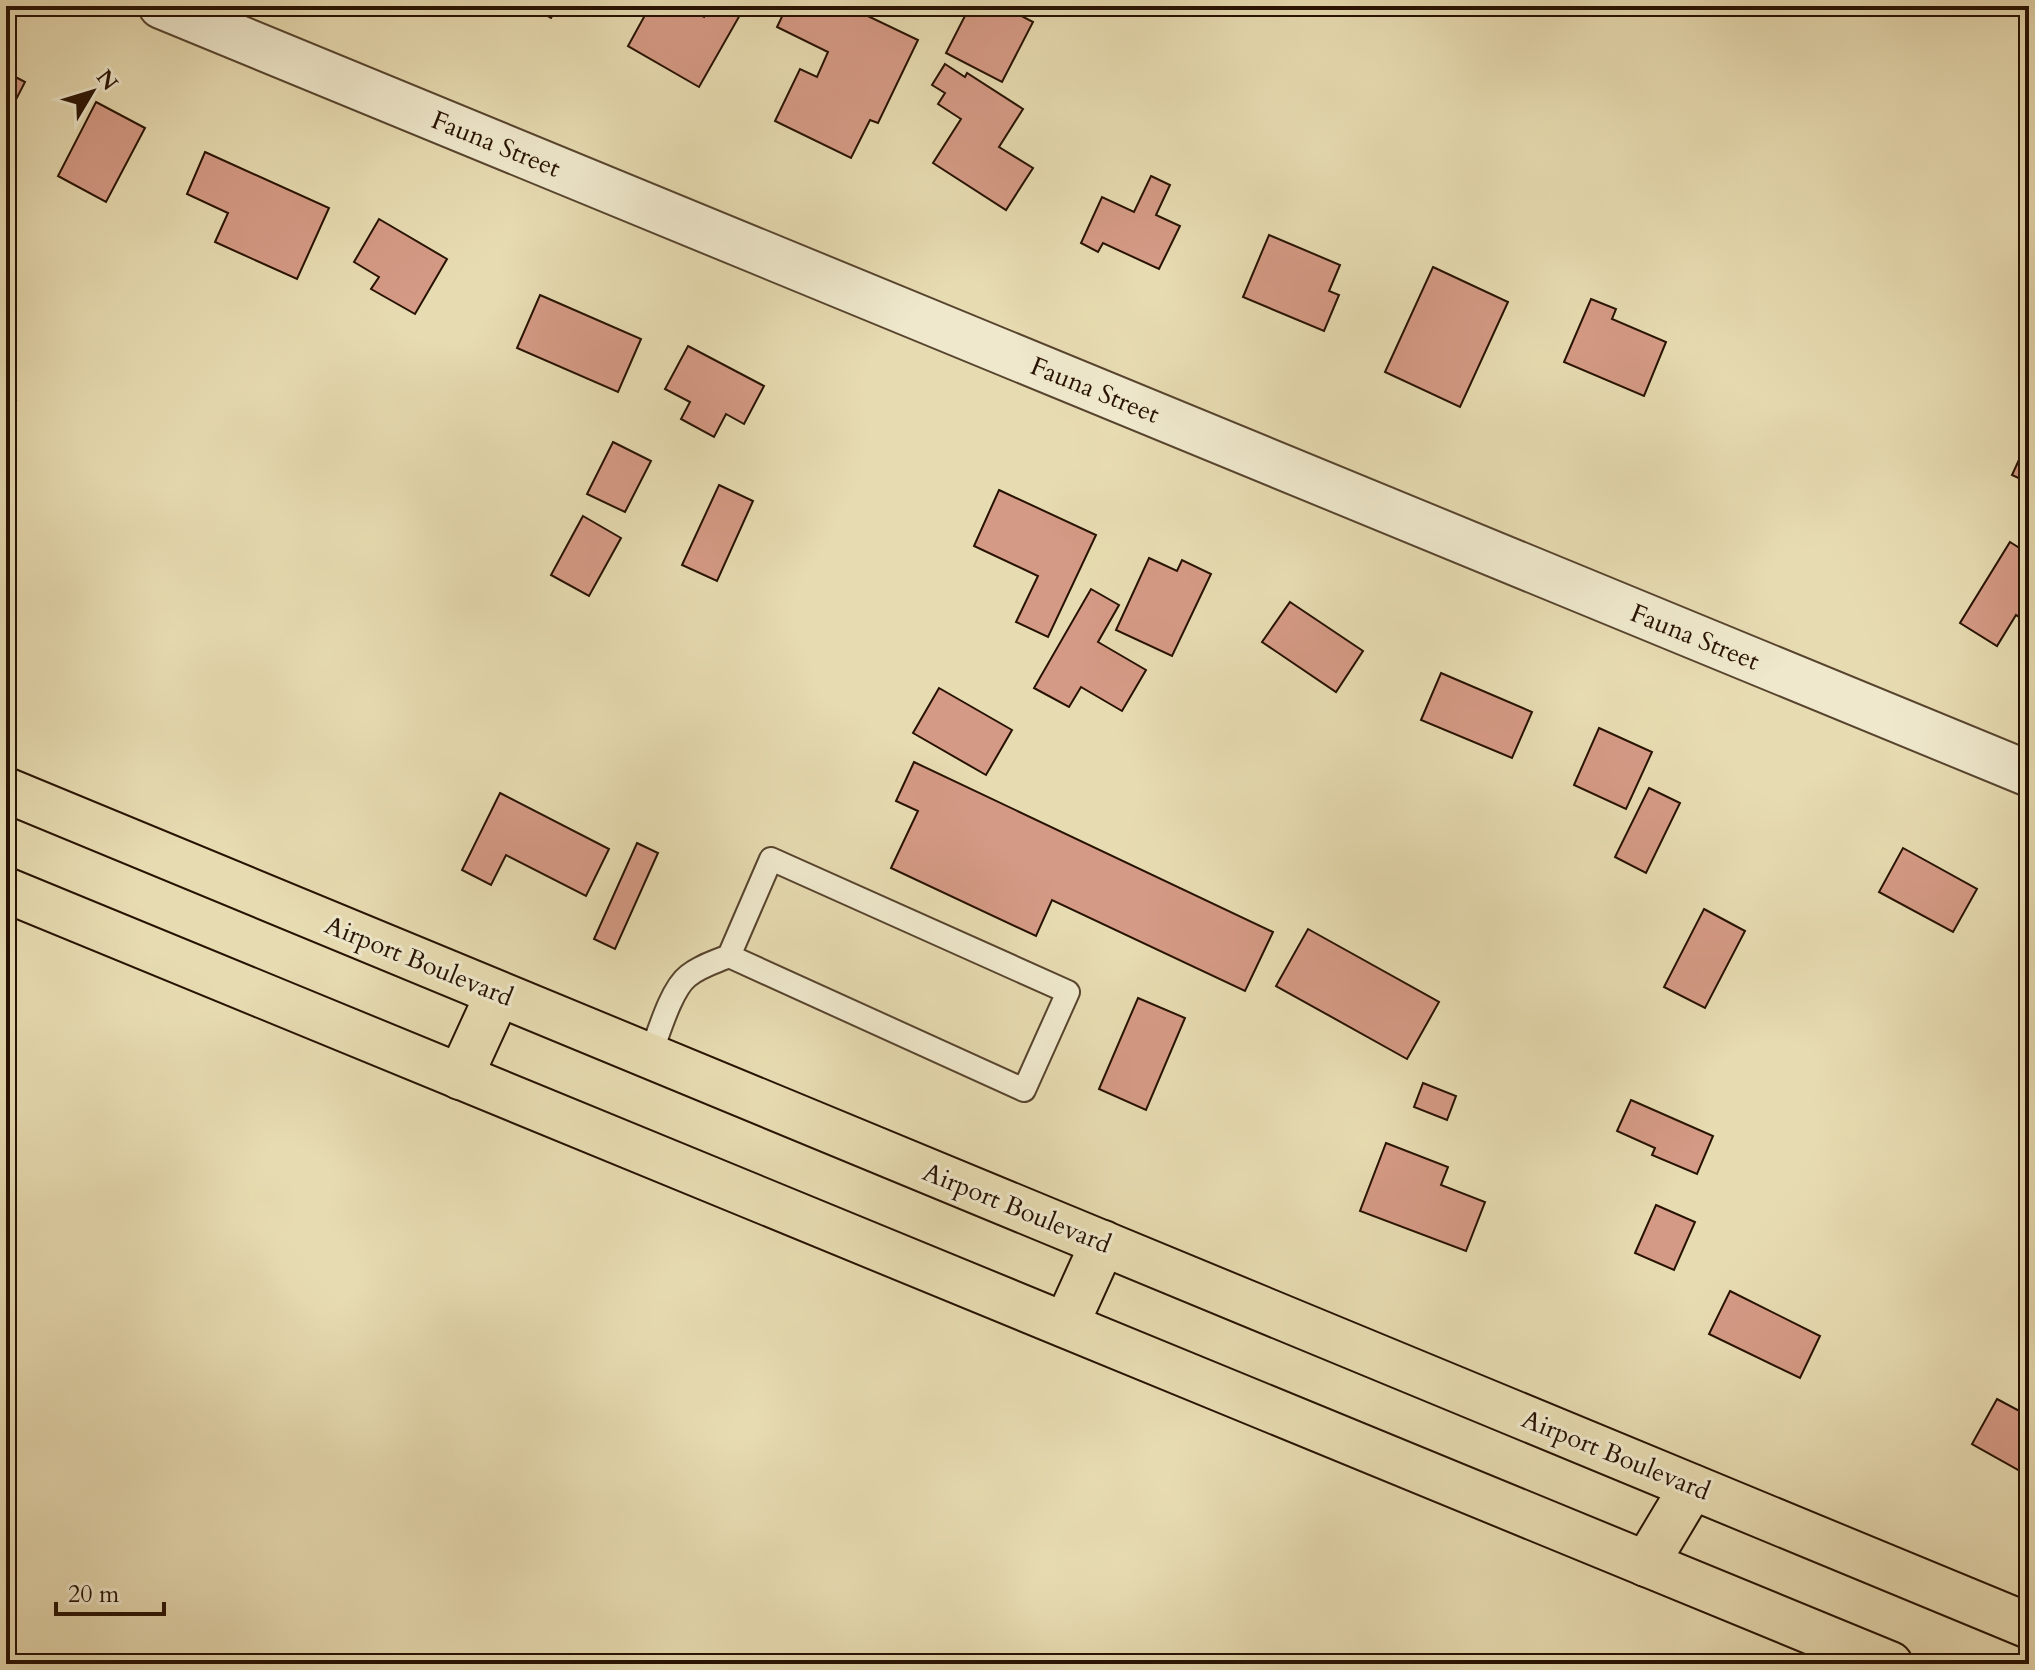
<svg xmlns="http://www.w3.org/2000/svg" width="2035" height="1670" font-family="Cardo,serif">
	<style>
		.building { fill: #d59a85; stroke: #271202; stroke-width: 2 }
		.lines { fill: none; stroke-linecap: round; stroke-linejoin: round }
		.lane-casing { stroke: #57442e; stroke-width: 26 }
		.street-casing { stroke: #57442e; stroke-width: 48 }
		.primary-casing { stroke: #271202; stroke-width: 48 }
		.lane { stroke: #efe8cc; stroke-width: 22 }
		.street { stroke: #efe8cc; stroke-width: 44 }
		.primary { stroke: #e7dbb1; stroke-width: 44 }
		.labels { text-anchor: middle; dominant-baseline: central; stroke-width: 6; stroke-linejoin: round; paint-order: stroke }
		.street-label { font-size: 26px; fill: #271202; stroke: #efe8cc }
	</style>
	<rect width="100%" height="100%" fill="#e7dbb1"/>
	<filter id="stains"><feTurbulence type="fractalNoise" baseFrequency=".0025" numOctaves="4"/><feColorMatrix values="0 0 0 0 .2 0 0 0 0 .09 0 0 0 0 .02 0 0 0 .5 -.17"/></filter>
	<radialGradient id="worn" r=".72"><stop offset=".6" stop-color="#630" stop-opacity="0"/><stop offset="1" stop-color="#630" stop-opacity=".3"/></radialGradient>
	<g class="building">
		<path d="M530,6H558L551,18Z"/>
		<path d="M650,6H684L704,17L710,6H724L740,15L699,87L628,46Z"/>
		<path d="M787,6H847L918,40L878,123L870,120L851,158L775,121L800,69L817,77L828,52L777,27Z"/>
		<path d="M970,6H1002L1033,22L1002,82L946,53Z"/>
		<path d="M945,64L965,77L967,73L1023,109L999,147L1033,168L1006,210L933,163L961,119L938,104L945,93L932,85Z"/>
		<path d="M6,72L25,82L6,119Z"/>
		<path d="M96,102L145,128L106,202L58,176Z"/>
		<path d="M205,152L329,208L297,279L215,242L228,213L187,194Z"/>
		<path d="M1151,176L1170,185L1156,215L1180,226L1159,269L1103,243L1098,252L1081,243L1102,197L1134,212Z"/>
		<path d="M379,219L447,259L415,314L371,289L379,277L354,262Z"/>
		<path d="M1269,235L1340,265L1329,291L1339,295L1324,331L1243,297Z"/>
		<path d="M1433,267L1508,302L1460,407L1385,372Z"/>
		<path d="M540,295L641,339L618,392L517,348Z"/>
		<path d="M1591,299L1616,309L1612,319L1666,342L1644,396L1564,362Z"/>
		<path d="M688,346L764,386L744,424L726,414L714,437L681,419L690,402L665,389Z"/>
		<path d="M6,397L16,401L6,426Z"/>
		<path d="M2029,438V483L2012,475Z"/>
		<path d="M613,442L651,461L625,512L587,494Z"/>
		<path d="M719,485L753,501L717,581L682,565Z"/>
		<path d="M999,490L1096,535L1048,637L1016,622L1038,576L974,546Z"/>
		<path d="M583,516L621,538L589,596L551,575Z"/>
		<path d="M2010,542L2029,554V624L2016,615L1997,646L1960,623Z"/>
		<path d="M1149,558L1177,571L1182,560L1211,574L1172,656L1116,630Z"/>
		<path d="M1091,589L1119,605L1098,642L1146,670L1122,711L1081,687L1069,707L1034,688Z"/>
		<path d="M1290,602L1363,651L1336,692L1262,642Z"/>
		<path d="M1441,673L1532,712L1512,758L1421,720Z"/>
		<path d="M939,688L1012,730L986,775L913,733Z"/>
		<path d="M1599,728L1652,752L1626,809L1574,785Z"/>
		<path d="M914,762L1273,932L1245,991L1052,900L1036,936L891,868L918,811L896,801Z"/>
		<path d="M1649,788L1680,803L1646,873L1615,857Z"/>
		<path d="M500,793L609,849L586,896L506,855L491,885L462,870Z"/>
		<path d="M637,843L658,853L615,949L594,939Z"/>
		<path d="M1903,848L1977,889L1953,932L1879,892Z"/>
		<path d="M1704,909L1745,931L1705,1008L1664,987Z"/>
		<path d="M1308,929L1439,1002L1407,1059L1276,986Z"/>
		<path d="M1138,998L1185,1018L1146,1110L1099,1089Z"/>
		<path d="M1423,1083L1456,1096L1447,1120L1414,1107Z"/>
		<path d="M1631,1100L1713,1136L1697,1174L1652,1155L1655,1148L1617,1131Z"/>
		<path d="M1386,1143L1448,1167L1441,1185L1485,1202L1466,1251L1360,1211Z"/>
		<path d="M1656,1205L1695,1222L1674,1270L1635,1253Z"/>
		<path d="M1730,1291L1820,1336L1800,1378L1709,1334Z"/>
		<path d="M1997,1399L2029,1416V1476L1972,1444Z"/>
	</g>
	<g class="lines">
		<g class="lane-casing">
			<path id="lane" d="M650,1056C658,1035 671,989 688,976C700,966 715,962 729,956L1024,1090L1068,992L771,859L729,956"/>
		</g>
		<g class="street-casing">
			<path id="street" d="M161,6L2029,774"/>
		</g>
		<g class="primary-casing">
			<g id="primary">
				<path d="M6,790L2029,1626"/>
				<path d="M6,890L1890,1664"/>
				<path d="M460,1077L498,994"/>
				<path d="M1066,1325L1103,1243"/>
				<path d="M1646,1564L1692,1487"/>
			</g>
		</g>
		<use href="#lane" class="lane"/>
		<use href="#street" class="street"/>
		<use href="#primary" class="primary"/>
	</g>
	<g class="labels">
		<g class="street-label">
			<text transform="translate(496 144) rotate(22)">Fauna Street</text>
			<text transform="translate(1095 390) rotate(22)">Fauna Street</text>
			<text transform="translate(1695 637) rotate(22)">Fauna Street</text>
			<text transform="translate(419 961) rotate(22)">Airport Boulevard</text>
			<text transform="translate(1017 1208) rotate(22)">Airport Boulevard</text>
			<text transform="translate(1616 1455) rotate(22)">Airport Boulevard</text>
		</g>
	</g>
	<rect width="2035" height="1670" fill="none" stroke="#e7dbb1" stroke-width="32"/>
	<rect x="8" y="8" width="2019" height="1654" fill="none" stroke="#271202" stroke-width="4"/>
	<rect x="16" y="16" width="2003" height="1638" fill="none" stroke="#271202" stroke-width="2"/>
	<g transform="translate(92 92) rotate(52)" stroke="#efe8cc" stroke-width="6" paint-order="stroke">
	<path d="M0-6L14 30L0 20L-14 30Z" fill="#271202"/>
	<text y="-12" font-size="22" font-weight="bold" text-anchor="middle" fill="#271202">N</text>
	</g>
	<path d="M56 1602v12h108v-12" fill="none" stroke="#271202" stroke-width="4"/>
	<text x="68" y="1602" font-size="24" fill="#271202" stroke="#efe8cc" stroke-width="6" paint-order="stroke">20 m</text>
	<rect width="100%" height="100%" filter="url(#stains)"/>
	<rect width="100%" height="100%" fill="url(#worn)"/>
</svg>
